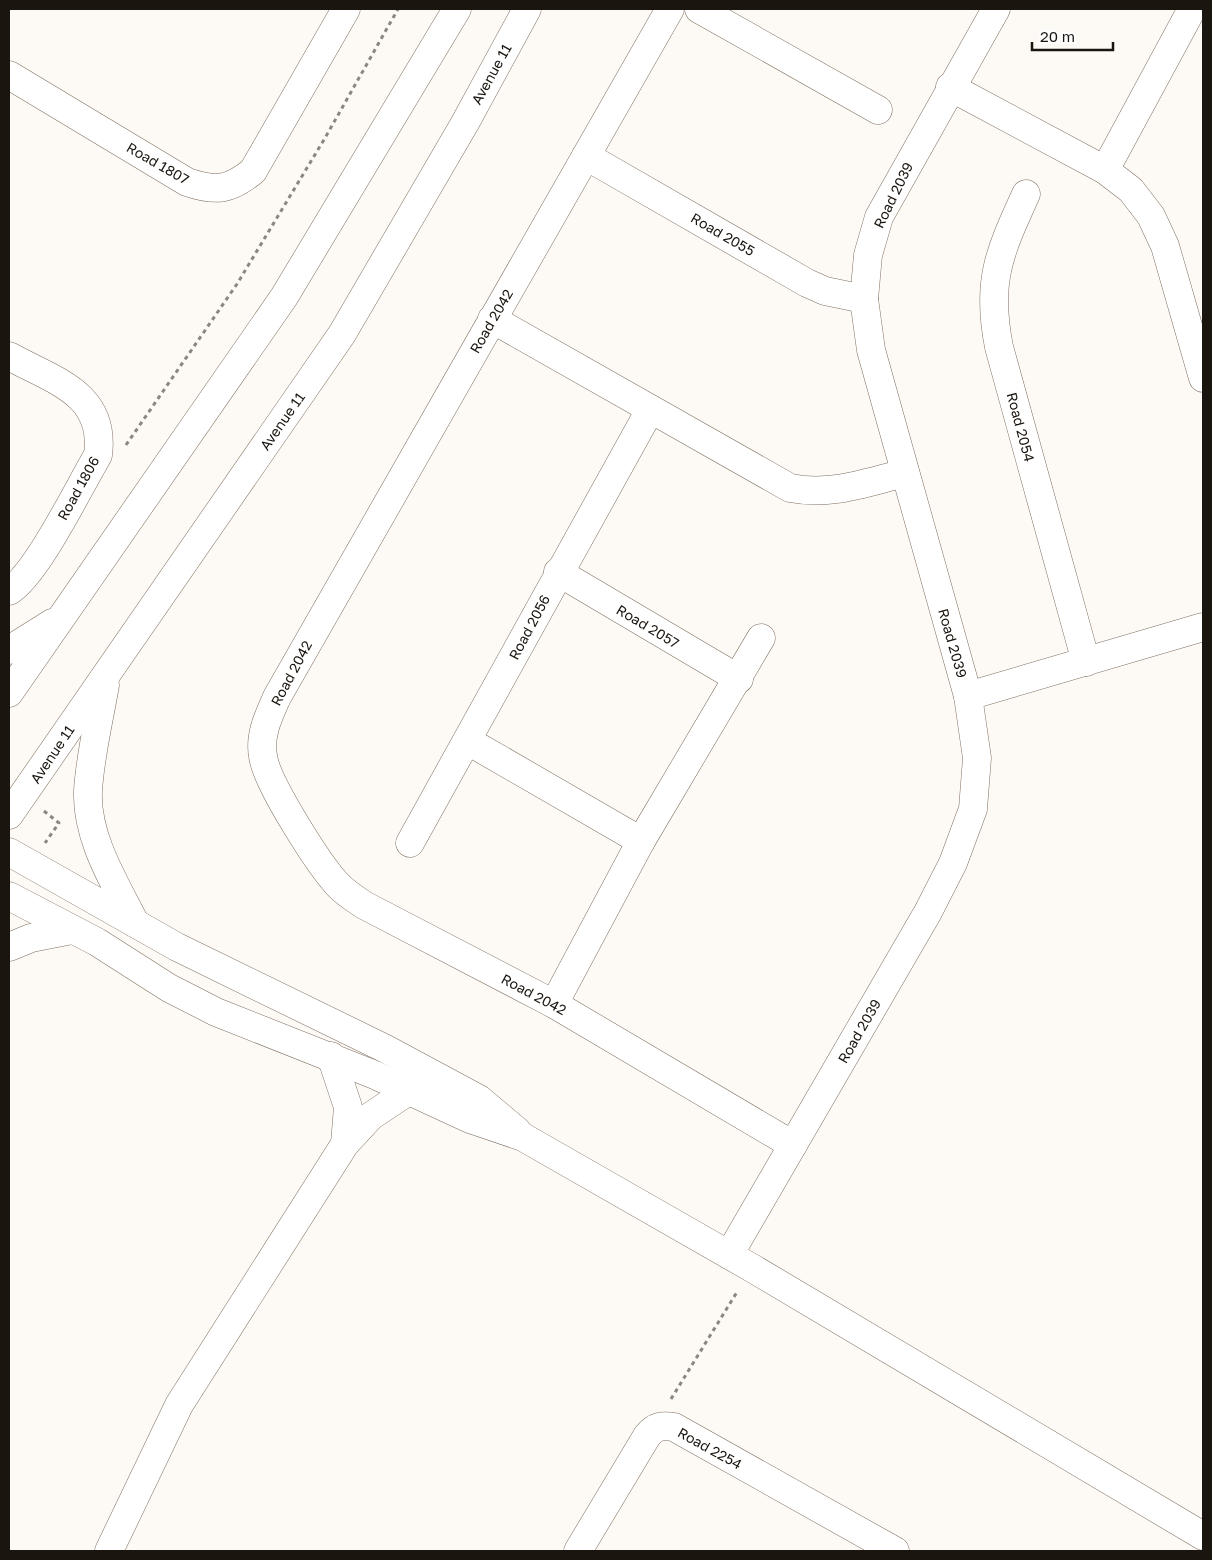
<svg xmlns="http://www.w3.org/2000/svg" width="1212" height="1560" font-family="'Golos Text',sans-serif">
	<style>
		.lines { fill: none; stroke-linecap: round; stroke-linejoin: round }
		.minor-casing { stroke: #807062; stroke-width: 29 }
		.tertiary-casing { stroke: #807062; stroke-width: 29 }
		.path { stroke: #8b8681; stroke-width: 3; stroke-dasharray: 4 4; stroke-linecap: butt }
		.minor { stroke: #fff; stroke-width: 28 }
		.tertiary { stroke: #fff; stroke-width: 28 }
		.labels { text-anchor: middle; dominant-baseline: central; stroke-width: 5; stroke-linejoin: round; paint-order: stroke }
		.street-label { font-size: 14px; fill: #1b150f; stroke: #fff }
	</style>
	<rect width="100%" height="100%" fill="#fdf9f5"/>
	<g class="lines">
		<g class="minor-casing">
			<g id="minor">
				<path d="M670,9L277,697C269,715 259,735 263,756C266,782 318,863 337,884C344,892 355,899 364,905L554,1004L793,1145"/>
				<path d="M699,9L878,110"/>
				<path d="M9,75L187,182C216,192 230,190 253,171L346,9"/>
				<path d="M950,87L1105,170L1131,190L1151,216L1165,246L1203,378"/>
				<path d="M586,156L807,283L825,291L864,299"/>
				<path d="M1105,170L1192,9"/>
				<path d="M1026,194C999,253 986,282 999,347L1086,662"/>
				<path d="M492,319L790,488C832,496 864,483 905,473"/>
				<path d="M9,356C54,381 106,393 98,455C79,487 37,574 9,591"/>
				<path d="M558,572L739,679"/>
				<path d="M968,696L1203,627"/>
				<path d="M468,741L641,841"/>
				<path d="M410,843L650,410"/>
				<path d="M9,852L177,947L386,1049L479,1099L517,1131"/>
				<path d="M9,896L97,942L169,988L216,1012L375,1075L470,1119L523,1137L752,1268L1203,1536"/>
				<path d="M554,1004L641,841L761,638"/>
				<path d="M331,1056L348,1107L345,1144"/>
				<path d="M729,1255L928,912L953,863L973,809L977,758L968,696L871,350L864,299L868,255L879,217L996,9"/>
				<path d="M109,1551L179,1405L345,1144L371,1116L410,1090"/>
				<path d="M578,1551L647,1436C655,1426 662,1425 674,1427L895,1551"/>
			</g>
		</g>
		<g class="tertiary-casing">
			<g id="tertiary">
				<path d="M9,650L52,623"/>
				<path d="M105,685C99,720 90,756 88,791C86,838 115,883 135,923"/>
				<path d="M9,693L284,297L457,9"/>
				<path d="M9,815L342,334L465,123L527,9"/>
				<path d="M9,947L31,938L72,930"/>
			</g>
		</g>
		<g class="path">
			<path d="M126,445L237,284L325,138L398,9"/>
			<path d="M44,811L59,823L45,843"/>
			<path d="M671,1399L737,1292"/>
		</g>
		<use href="#minor" class="minor"/>
		<use href="#tertiary" class="tertiary"/>
	</g>
	<g class="labels">
		<g class="street-label">
			<text transform="translate(491 74) rotate(-61)">Avenue 11</text>
			<text transform="translate(158 163) rotate(30)">Road 1807</text>
			<text transform="translate(893 195) rotate(-64)">Road 2039</text>
			<text transform="translate(723 234) rotate(30)">Road 2055</text>
			<text transform="translate(491 321) rotate(-60)">Road 2042</text>
			<text transform="translate(282 421) rotate(-55)">Avenue 11</text>
			<text transform="translate(1021 427) rotate(75)">Road 2054</text>
			<text transform="translate(78 488) rotate(-61)">Road 1806</text>
			<text transform="translate(648 626) rotate(31)">Road 2057</text>
			<text transform="translate(529 627) rotate(-62)">Road 2056</text>
			<text transform="translate(953 643) rotate(74)">Road 2039</text>
			<text transform="translate(291 673) rotate(-62)">Road 2042</text>
			<text transform="translate(52 754) rotate(-56)">Avenue 11</text>
			<text transform="translate(534 994) rotate(28)">Road 2042</text>
			<text transform="translate(859 1031) rotate(-60)">Road 2039</text>
			<text transform="translate(710 1448) rotate(29)">Road 2254</text>
		</g>
	</g>
	<rect width="1212" height="1560" fill="none" stroke="#1b150f" stroke-width="20"/>
	<path d="M1032 42v8h81v-8" fill="none" stroke="#1b150f" stroke-width="2.5"/>
	<text x="1040" y="42" font-size="15" fill="#1b150f" stroke="#ffffff" stroke-width="4" paint-order="stroke">20 m</text>
</svg>
